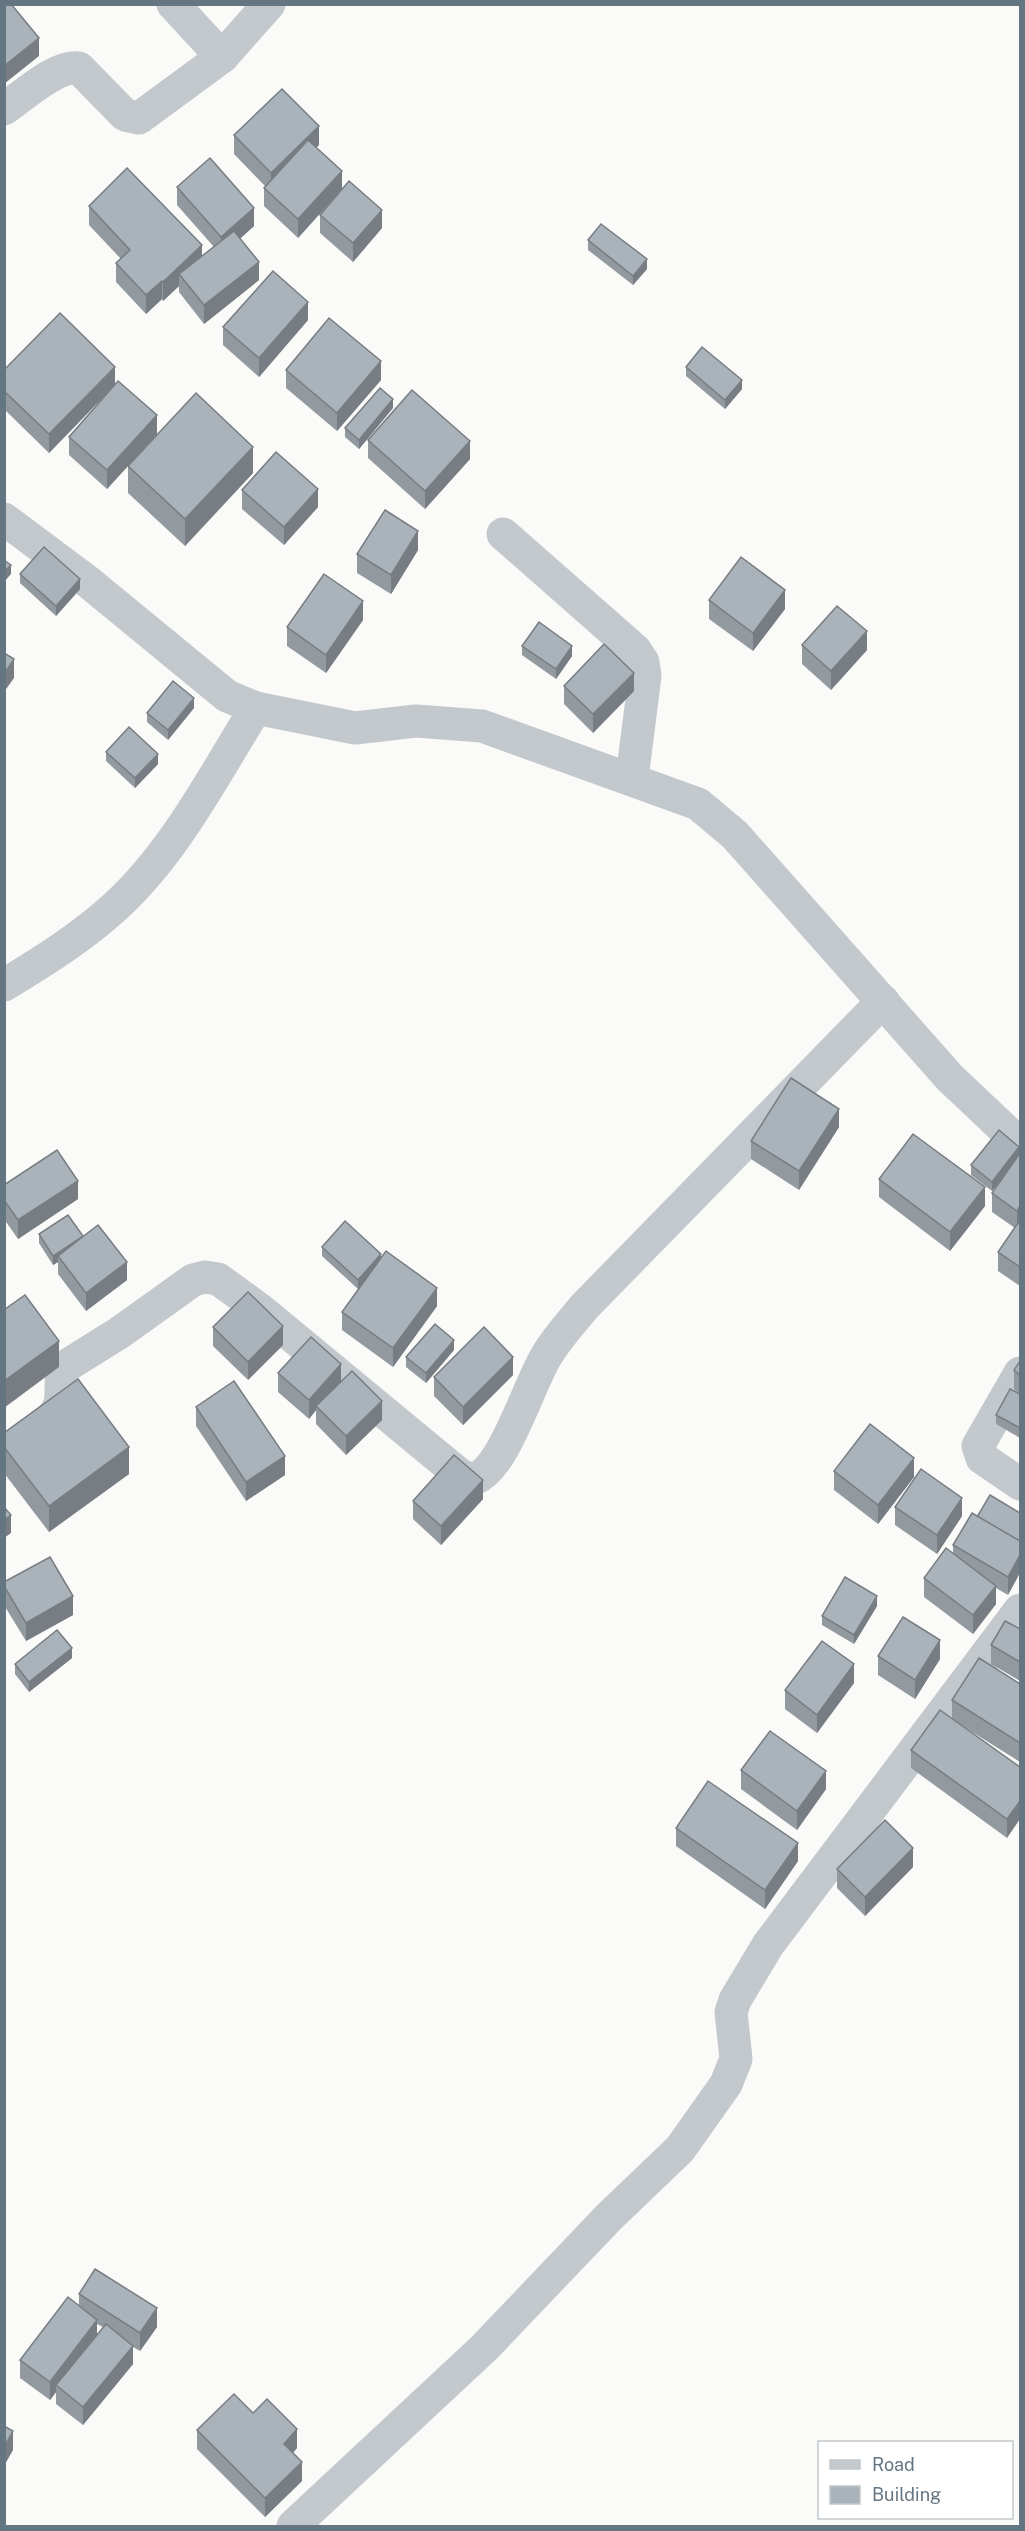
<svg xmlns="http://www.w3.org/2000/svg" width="1025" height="2531" font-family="'Public Sans',sans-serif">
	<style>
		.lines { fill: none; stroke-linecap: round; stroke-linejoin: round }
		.minor { stroke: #c3c8cc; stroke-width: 33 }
		.wall { fill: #929a9f; fill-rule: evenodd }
		.shaded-wall { fill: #777d82 }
		.building { fill: #aab3b9; stroke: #777d82; stroke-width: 1.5 }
	</style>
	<rect width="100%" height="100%" fill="#fafaf8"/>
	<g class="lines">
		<g class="minor">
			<path d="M173,4L222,57"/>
			<path d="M4,109C23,96 57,64 79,68L125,115L139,118L222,57L269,4"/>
			<path d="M4,519L87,581L227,696L256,708L355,728L416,721L482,726L698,804L735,835L950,1078L1020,1144"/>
			<path d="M503,534L635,650L643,662L645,676L632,778"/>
			<path d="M4,985C44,961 82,937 116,906C175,852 214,775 256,708"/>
			<path d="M1020,1373L978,1446L982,1458L1020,1484"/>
			<path d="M4,1454C21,1441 54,1424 60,1403C63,1390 58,1378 66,1366L119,1333L193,1280L205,1277L218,1279L258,1308L459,1474C465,1477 470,1480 476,1478C505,1467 530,1381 547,1355C557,1338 571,1323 584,1307L883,1001"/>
			<path d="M293,2526L484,2348L609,2217L680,2149L726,2084L736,2059L731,2012L735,2000L768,1945L1020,1610"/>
		</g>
	</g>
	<g class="wall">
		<path d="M234,135L319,145L316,148L342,189L382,228L353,262L320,233V215L333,199L298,238L264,206V188L265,186L234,154Z"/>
		<path d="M177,187L254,226L240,239L259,280L204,324L179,292V286L163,301L162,299L146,314L116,282V263L121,259L89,225V206L202,256L214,247L177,205Z"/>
		<path d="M588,240L647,269L633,285L588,250Z"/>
		<path d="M308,320L259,377L223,345V327Z"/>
		<path d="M686,367L742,389L725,409L686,376Z"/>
		<path d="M4,370L115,385L157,434L107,489L69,455V437L110,390L49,453L4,409Z"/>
		<path d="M286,370L381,380L337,431L286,388Z"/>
		<path d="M393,408L359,449L345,437V428Z"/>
		<path d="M368,440L470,459L425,509L368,458Z"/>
		<path d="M128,466L253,473L185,546L128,493Z"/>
		<path d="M242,490L318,507L284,545L242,509Z"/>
		<path d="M418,550L391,594L357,573V554Z"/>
		<path d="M20,574L80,589L56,616L20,583Z"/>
		<path d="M709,600L785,609L753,651L709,619Z"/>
		<path d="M363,620L326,673L287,646V627Z"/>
		<path d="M802,645L867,650L831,690L802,664Z"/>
		<path d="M522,646L572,656L556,679L522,655Z"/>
		<path d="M564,686L634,691L593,733L564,704Z"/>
		<path d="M194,708L168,740L147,722V713Z"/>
		<path d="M106,752L158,764L135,788L106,761Z"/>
		<path d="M839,1127L799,1190L751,1159V1141Z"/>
		<path d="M1020,1153V1286L998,1271V1252L1015,1228L992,1212V1193L1007,1173L992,1191L971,1175V1165L1019,1154Z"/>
		<path d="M879,1179L985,1206L950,1251L879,1197Z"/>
		<path d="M4,1185L78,1199L18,1239L4,1219Z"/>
		<path d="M39,1234L83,1237L127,1280L86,1311L58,1274V1262L53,1265L39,1243Z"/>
		<path d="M322,1247L381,1258L437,1306L393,1367L342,1330V1312L358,1289L322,1256Z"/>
		<path d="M213,1327L283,1345L248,1380L213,1346Z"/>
		<path d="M454,1350L426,1383L406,1367V1357Z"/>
		<path d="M1020,1361V1394L1014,1389V1370Z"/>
		<path d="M278,1373L341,1381L382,1420L346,1455L316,1424V1410L309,1419L278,1392Z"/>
		<path d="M513,1375L463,1425L434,1396V1377Z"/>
		<path d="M1020,1394V1438L996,1424V1415Z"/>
		<path d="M196,1407L285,1475L246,1501L196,1426Z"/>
		<path d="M4,1433L129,1474L49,1532L4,1473Z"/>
		<path d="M834,1471L914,1477L878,1524L834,1490Z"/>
		<path d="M483,1499L441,1545L413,1519V1501Z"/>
		<path d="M895,1507L962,1516L937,1554L895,1525Z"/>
		<path d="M1020,1513L1008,1595L996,1588V1604L973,1634L924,1597V1578L953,1554V1545L977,1517Z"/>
		<path d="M4,1582L73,1615L26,1641L4,1605Z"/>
		<path d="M877,1606L854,1644L822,1625V1616Z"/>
		<path d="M1020,1629V1681L991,1664V1645Z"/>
		<path d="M878,1656L940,1659L915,1699L878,1675Z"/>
		<path d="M72,1658L29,1692L15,1674V1664Z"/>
		<path d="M854,1683L817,1733L785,1709V1690Z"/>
		<path d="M1020,1684V1762L958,1723L1020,1767L1007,1838L911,1768V1750L952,1718V1700Z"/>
		<path d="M741,1770L826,1789L797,1830L741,1789Z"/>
		<path d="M676,1828L798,1861L765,1909L676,1846Z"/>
		<path d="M913,1867L865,1916L837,1888V1869Z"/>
		<path d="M79,2294L157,2327L140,2351L133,2347V2364L83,2425L56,2404V2392L50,2400L20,2378V2360L79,2306ZM97,2324L103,2327L97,2334Z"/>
		<path d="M253,2413L297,2448L293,2453L302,2481L265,2517L197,2449V2430Z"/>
	</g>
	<g class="shaded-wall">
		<path d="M39,38V56L4,84V66Z"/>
		<path d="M319,126V145L271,191V173Z"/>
		<path d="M342,171V189L298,238V219Z"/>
		<path d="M254,208V226L221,255V237Z"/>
		<path d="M382,210V228L353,262V243Z"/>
		<path d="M202,245V263L179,274V286L163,301V282Z"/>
		<path d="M647,259V269L633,285V276Z"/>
		<path d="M259,262V280L204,324V305Z"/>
		<path d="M162,281V299L146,314V295Z"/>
		<path d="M308,302V320L259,377V358Z"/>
		<path d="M381,361V380L337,431V413Z"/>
		<path d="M115,367V385L49,453V434Z"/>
		<path d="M742,380V389L725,409V400Z"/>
		<path d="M393,399V408L359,449V440Z"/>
		<path d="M157,415V434L107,489V470Z"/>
		<path d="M470,441V459L425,509V491Z"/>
		<path d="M253,447V473L185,546V519Z"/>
		<path d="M318,489V507L284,545V527Z"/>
		<path d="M418,531V550L391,594V575Z"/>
		<path d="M11,565V574L4,582V572Z"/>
		<path d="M80,579V589L56,616V606Z"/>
		<path d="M785,590V609L753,651V633Z"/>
		<path d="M363,601V620L326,673V655Z"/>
		<path d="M867,631V650L831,690V671Z"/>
		<path d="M572,646V656L556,679V669Z"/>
		<path d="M14,659V678L4,692V674Z"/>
		<path d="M634,673V691L593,733V714Z"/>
		<path d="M194,698V708L168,740V730Z"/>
		<path d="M158,754V764L135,788V778Z"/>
		<path d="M839,1109V1127L799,1190V1171Z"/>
		<path d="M1019,1147V1157L992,1191V1182Z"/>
		<path d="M78,1181V1199L18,1239V1220Z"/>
		<path d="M985,1187V1206L950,1251V1232Z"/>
		<path d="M1020,1206V1225L1017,1229V1211Z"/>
		<path d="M83,1236L58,1256V1262L53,1265V1256Z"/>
		<path d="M381,1254V1263L358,1289V1280Z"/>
		<path d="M127,1262V1280L86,1311V1293Z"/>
		<path d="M437,1288V1306L393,1367V1348Z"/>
		<path d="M283,1326V1345L248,1380V1362Z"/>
		<path d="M454,1340V1350L426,1383V1373Z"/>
		<path d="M59,1341V1367L4,1408V1381Z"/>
		<path d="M513,1357V1375L463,1425V1407Z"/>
		<path d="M341,1364V1382L316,1406V1410L309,1419V1400Z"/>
		<path d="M382,1401V1420L346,1455V1436Z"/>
		<path d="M129,1447V1474L49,1532V1506Z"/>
		<path d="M285,1456V1475L246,1501V1482Z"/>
		<path d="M914,1458V1477L878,1524V1505Z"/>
		<path d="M483,1480V1499L441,1545V1526Z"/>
		<path d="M962,1498V1516L937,1554V1535Z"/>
		<path d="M11,1515V1533L4,1538V1520Z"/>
		<path d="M1020,1555V1573L1008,1595V1577Z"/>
		<path d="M996,1586V1604L973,1634V1615Z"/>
		<path d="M73,1596V1615L26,1641V1623Z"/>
		<path d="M877,1596V1606L854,1644V1635Z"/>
		<path d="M940,1640V1659L915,1699V1680Z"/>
		<path d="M72,1648V1658L29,1692V1682Z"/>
		<path d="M854,1664V1683L817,1733V1715Z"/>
		<path d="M826,1771V1789L797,1830V1811Z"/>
		<path d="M1020,1801V1819L1007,1838V1819Z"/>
		<path d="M798,1843V1861L765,1909V1890Z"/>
		<path d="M913,1848V1867L865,1916V1897Z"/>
		<path d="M157,2308V2327L140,2351V2333Z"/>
		<path d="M97,2320V2338L56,2385V2392L50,2400V2382Z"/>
		<path d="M133,2346V2364L83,2425V2407Z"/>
		<path d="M297,2429V2448L284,2462V2444Z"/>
		<path d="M13,2431V2450L4,2466V2447Z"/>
		<path d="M302,2462V2481L265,2517V2498Z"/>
	</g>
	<g class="building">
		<path d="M4,4H11L39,38L4,66Z"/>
		<path d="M282,89L319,126L271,173L234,135Z"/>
		<path d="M308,140L342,171L298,219L264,188Z"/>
		<path d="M210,158L254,208L221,237L177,187Z"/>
		<path d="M127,168L202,245L163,282L162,281L146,295L116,263L130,250L89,206Z"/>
		<path d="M349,181L382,210L353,243L320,215Z"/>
		<path d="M601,224L647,259L633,276L588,240Z"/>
		<path d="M234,231L259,262L204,305L179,274Z"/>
		<path d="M273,271L308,302L259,358L223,327Z"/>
		<path d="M60,313L115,367L49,434L4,391V370Z"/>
		<path d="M329,318L381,361L337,413L286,370Z"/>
		<path d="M702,347L742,380L725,400L686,367Z"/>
		<path d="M118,381L157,415L107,470L69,437Z"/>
		<path d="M380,388L393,399L359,440L345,428Z"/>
		<path d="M412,390L470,441L425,491L368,440Z"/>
		<path d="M196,393L253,447L185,519L128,466Z"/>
		<path d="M276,452L318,489L284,527L242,490Z"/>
		<path d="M385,510L418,531L391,575L357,554Z"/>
		<path d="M44,547L80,579L56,606L20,574Z"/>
		<path d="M741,557L785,590L753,633L709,600Z"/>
		<path d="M4,560L11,565L4,572Z"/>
		<path d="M324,574L363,601L326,655L287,627Z"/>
		<path d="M837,606L867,631L831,671L802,645Z"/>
		<path d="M539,622L572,646L556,669L522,646Z"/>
		<path d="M604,644L634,673L593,714L564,686Z"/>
		<path d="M4,653L14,659L4,674Z"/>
		<path d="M173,681L194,698L168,730L147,713Z"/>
		<path d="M129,727L158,754L135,778L106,752Z"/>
		<path d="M791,1078L839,1109L799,1171L751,1141Z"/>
		<path d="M999,1130L1019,1147L992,1182L971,1165Z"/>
		<path d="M913,1134L985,1187L950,1232L879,1179Z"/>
		<path d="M57,1150L78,1181L18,1220L4,1200V1185Z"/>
		<path d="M1020,1153V1206L1017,1211L992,1193Z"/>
		<path d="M68,1215L83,1236L53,1256L39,1234Z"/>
		<path d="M1020,1220V1267L998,1252Z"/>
		<path d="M345,1221L381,1254L358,1280L322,1247Z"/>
		<path d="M98,1225L127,1262L86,1293L58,1256Z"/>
		<path d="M386,1251L437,1288L393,1348L342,1312Z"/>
		<path d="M248,1292L283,1326L248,1362L213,1327Z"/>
		<path d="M25,1295L59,1341L4,1381V1310Z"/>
		<path d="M435,1324L454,1340L426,1373L406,1357Z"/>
		<path d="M484,1327L513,1357L463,1407L434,1377Z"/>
		<path d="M311,1337L341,1364L309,1400L278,1373Z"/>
		<path d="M1020,1361V1375L1014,1370Z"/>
		<path d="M352,1371L382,1401L346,1436L316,1406Z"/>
		<path d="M78,1379L129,1447L49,1506L4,1447V1433Z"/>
		<path d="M234,1381L285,1456L246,1482L196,1407Z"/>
		<path d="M1010,1389L1020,1394V1428L996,1415Z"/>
		<path d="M870,1424L914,1458L878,1505L834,1471Z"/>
		<path d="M454,1455L483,1480L441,1526L413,1501Z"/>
		<path d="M921,1469L962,1498L937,1535L895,1507Z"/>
		<path d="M990,1495L1020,1513V1542L977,1517Z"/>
		<path d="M4,1507L11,1515L4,1520Z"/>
		<path d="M972,1513L1020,1541V1555L1008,1577L953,1545Z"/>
		<path d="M946,1548L996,1586L973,1615L924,1578Z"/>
		<path d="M50,1557L73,1596L26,1623L4,1586V1582Z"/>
		<path d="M845,1577L877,1596L854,1635L822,1616Z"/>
		<path d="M903,1617L940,1640L915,1680L878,1656Z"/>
		<path d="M1005,1621L1020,1629V1662L991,1645Z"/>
		<path d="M57,1630L72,1648L29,1682L15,1664Z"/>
		<path d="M822,1641L854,1664L817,1715L785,1690Z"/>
		<path d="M979,1658L1020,1684V1743L952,1700Z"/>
		<path d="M940,1710L1020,1767V1801L1007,1819L911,1750Z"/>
		<path d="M770,1731L826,1771L797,1811L741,1770Z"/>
		<path d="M708,1781L798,1843L765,1890L676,1828Z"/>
		<path d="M885,1820L913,1848L865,1897L837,1869Z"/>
		<path d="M95,2269L157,2308L140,2333L79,2294Z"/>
		<path d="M68,2297L97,2320L50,2382L20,2360Z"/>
		<path d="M106,2324L133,2346L83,2407L56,2385Z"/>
		<path d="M234,2394L253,2413L267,2399L297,2429L284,2444L302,2462L265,2498L197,2430Z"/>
		<path d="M4,2426L13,2431L4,2447Z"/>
	</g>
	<rect width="1025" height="2531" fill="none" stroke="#657683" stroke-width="12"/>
	<rect x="818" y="2441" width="195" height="78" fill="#ffffff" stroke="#c1c8cd" stroke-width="1.5"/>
	<rect x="830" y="2460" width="30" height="9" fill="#c3c8cc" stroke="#c1c8cd" stroke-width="1.5"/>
	<text x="872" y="2471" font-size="18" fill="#657683">Road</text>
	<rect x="830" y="2486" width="30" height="18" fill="#aab3b9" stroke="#c1c8cd" stroke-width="1.5"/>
	<text x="872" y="2501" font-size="18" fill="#657683">Building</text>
</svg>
